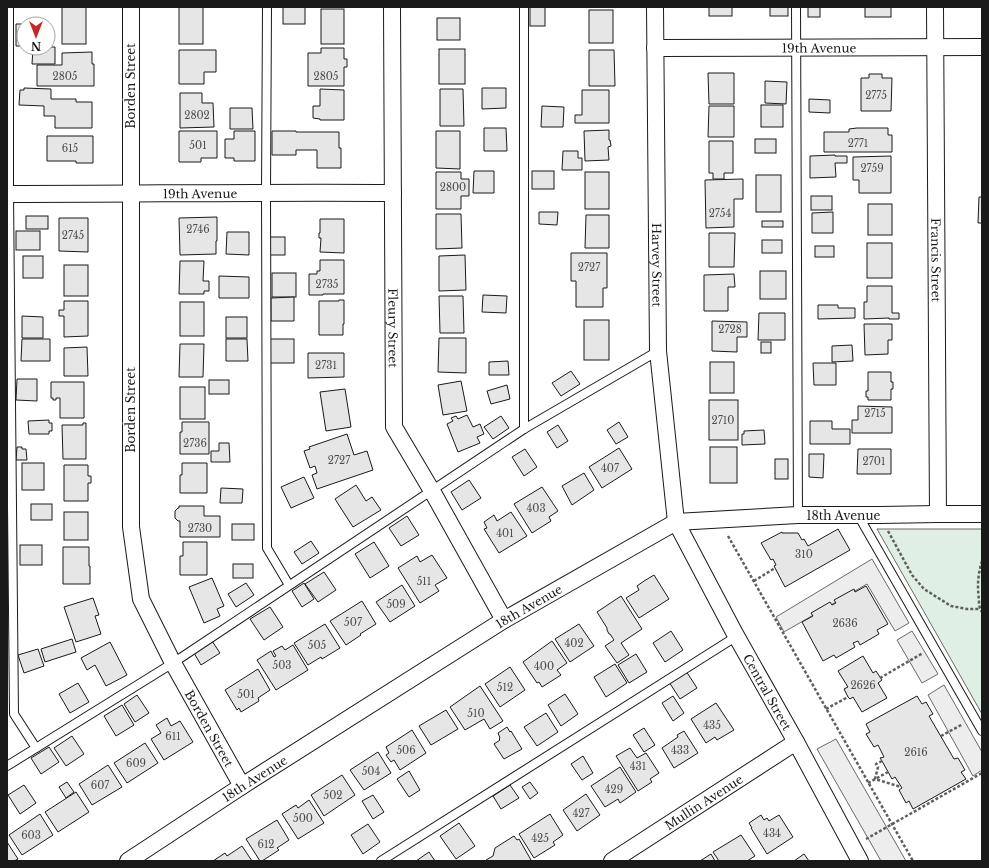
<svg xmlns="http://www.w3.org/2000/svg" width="989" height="868" font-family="'Libre Baskerville',serif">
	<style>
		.green { fill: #e0efe3; stroke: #6a6a6a }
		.parking { fill: #ededed; stroke: #6a6a6a }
		.building { fill: #e6e6e6; stroke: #1a1a1a }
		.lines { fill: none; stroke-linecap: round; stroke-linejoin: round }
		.lane-casing { stroke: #1a1a1a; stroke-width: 10 }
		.street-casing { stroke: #1a1a1a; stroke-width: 18 }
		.path { stroke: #5f5f5f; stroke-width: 2.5; stroke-dasharray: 3 2; stroke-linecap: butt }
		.lane { stroke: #fff; stroke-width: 8 }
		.street { stroke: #fff; stroke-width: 16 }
		.labels { text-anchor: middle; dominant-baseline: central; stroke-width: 3; stroke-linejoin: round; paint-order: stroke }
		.number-label { font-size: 10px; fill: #4d4d4d }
		.street-label { font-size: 12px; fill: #1a1a1a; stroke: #fff }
	</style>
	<rect width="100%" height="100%" fill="#fff"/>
	<path class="green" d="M877,529H982V714Z"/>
	<g class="parking">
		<path d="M872,559L909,623L895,631L867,584L784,632L776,617Z"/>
		<path d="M912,631L938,674L922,683L897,640Z"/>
		<path d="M944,685L982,752V770L973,776L928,695Z"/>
		<path d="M836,739L906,861H881L817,749Z"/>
	</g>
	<g class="building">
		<rect x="62" y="7" width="24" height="37"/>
		<rect x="179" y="7" width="24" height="37"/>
		<rect x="283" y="7" width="22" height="17"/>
		<rect x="530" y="7" width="15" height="19"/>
		<rect x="709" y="7" width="23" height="9"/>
		<rect x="770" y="7" width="18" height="9"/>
		<rect x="808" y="7" width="12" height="10"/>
		<rect x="865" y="7" width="26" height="10"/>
		<rect x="321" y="9" width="23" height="35"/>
		<rect x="589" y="10" width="24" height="33"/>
		<rect x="437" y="18" width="23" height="22"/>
		<path d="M16,24H37H24V46H16Z"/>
		<path d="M48,47H55V64H32L33,48H48Z"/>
		<path d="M321,48H344V59H347V67H344V86H308V53H321Z"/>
		<rect x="439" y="49" width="26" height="35"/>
		<path d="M179,50H216V72H204V84H179Z"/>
		<path d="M589,50H614L615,86H589Z"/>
		<path d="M92,52V64H94V86H37V65H62V53Z"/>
		<path d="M708,73H734V104H709Z"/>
		<path d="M869,74H882V78H892L891,111H861V78H869Z"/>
		<path d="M765,81L787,82L786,104L765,103Z"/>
		<path d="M24,88L51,89V99H76V102H92V128H55V116H44V106L19,105L20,90H24Z"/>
		<path d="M482,88H506V108L482,109Z"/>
		<path d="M320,89L344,90V120H320V119L313,118V106H320Z"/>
		<path d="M440,89H463L464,126H440Z"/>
		<path d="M582,90H609V123H575V115H582Z"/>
		<path d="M180,93H202V103H213L214,127L180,128Z"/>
		<path d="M809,99L830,100V113L809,112Z"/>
		<rect x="761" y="105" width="22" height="22"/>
		<path d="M542,106L564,107L563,127H541Z"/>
		<path d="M709,106H734V137H708Z"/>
		<path d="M230,108H252L253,129H230Z"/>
		<path d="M484,128H506L507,151H484Z"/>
		<path d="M857,128H888V135H892V152H824V132H849V129Z"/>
		<path d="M609,130V140H610L611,146L608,147L609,160L585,161L584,131Z"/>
		<path d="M179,131H217V158H201V162H179Z"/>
		<path d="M234,131H255V161H234V158H225V139H234Z"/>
		<path d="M272,131H296V132H339V148H341V168H317V150H296V155H272Z"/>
		<path d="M436,131H460V169L436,168Z"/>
		<path d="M47,136H93V163H76V161H47Z"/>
		<rect x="755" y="139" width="21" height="14"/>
		<path d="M709,141H733V173H724V179H713V173H709Z"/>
		<path d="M563,151H578V158H582V170H562Z"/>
		<path d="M835,155V156H847V163H835L836,177L810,178V156Z"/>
		<path d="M891,156V193H859V180H853V157Z"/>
		<path d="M474,171H494V193H473Z"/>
		<rect x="532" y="171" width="22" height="18"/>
		<path d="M436,172H461V179H469V196H461V209H436Z"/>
		<rect x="585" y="172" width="24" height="37"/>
		<rect x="756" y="175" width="25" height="37"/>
		<path d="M743,179V199H734V227L706,228L705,180Z"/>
		<rect x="811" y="196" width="21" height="14"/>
		<path d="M979,197H982V223H978Z"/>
		<rect x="868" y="204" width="24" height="31"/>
		<path d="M539,212H558L557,225L539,224Z"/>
		<path d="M833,212V233H812V213Z"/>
		<path d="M436,214H461L462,248L436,249Z"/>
		<path d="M586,215H609V248H585Z"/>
		<rect x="26" y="216" width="22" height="13"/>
		<path d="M217,217V241H216V254L180,255L179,218Z"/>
		<path d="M59,218H88V252L59,251Z"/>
		<path d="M320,219H344V253L320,252L321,238H319V233H320Z"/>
		<rect x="762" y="221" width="21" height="6"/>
		<rect x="16" y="231" width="24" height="19"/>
		<path d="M227,232H249V255L226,254Z"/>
		<path d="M709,233H735L734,267H709Z"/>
		<rect x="270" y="237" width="15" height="18"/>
		<rect x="762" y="240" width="20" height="13"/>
		<rect x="867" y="243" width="25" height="35"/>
		<rect x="815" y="246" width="19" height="11"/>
		<path d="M571,253H607V288H603V307H576V281H571Z"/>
		<path d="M465,255L466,290L439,291V256Z"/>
		<rect x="23" y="256" width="20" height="22"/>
		<path d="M320,260H344V294H323V295H309V274H317V271H320Z"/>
		<path d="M180,261H204L203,281H209V291H204V294H179Z"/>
		<rect x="64" y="265" width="24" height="31"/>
		<rect x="760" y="271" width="26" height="28"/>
		<rect x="272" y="273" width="24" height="24"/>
		<path d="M734,274L735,287H728V311H704V275Z"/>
		<path d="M219,276L249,277V298H219Z"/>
		<path d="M867,286H892V313H899V319H889V318L864,319V302H867Z"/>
		<path d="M483,295L507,296L506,313L482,312Z"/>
		<path d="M439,296H463L464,333H440Z"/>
		<path d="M294,297V321H271V298Z"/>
		<path d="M339,300H344V324H343V335H319V301H339Z"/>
		<path d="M64,301H88V336L64,337V316H59V310H64Z"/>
		<rect x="180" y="302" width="24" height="34"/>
		<path d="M818,305H838V308H855V318L818,319Z"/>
		<path d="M759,313H785V340H758Z"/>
		<path d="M22,316L43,317V338H22Z"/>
		<rect x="226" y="317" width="21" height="21"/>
		<rect x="584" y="320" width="25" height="40"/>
		<path d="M712,321L747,322V337H737V352L712,351Z"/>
		<path d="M864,324H892V340H888V354L865,355Z"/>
		<path d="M439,338H466V373L438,372Z"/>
		<path d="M22,339H50V361H21Z"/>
		<path d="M226,339H247L248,361H226Z"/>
		<rect x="270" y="339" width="24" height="24"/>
		<rect x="761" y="342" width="10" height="11"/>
		<path d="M180,344H204L203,377H179Z"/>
		<path d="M852,345L853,361L832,362V346Z"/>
		<path d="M87,347L88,376H64V348Z"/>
		<path d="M308,353H344V377L308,378Z"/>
		<path d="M508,361L509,375H489V362Z"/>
		<rect x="710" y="362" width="24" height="31"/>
		<path d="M813,363H836V385H814Z"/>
		<path d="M571,371L580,384L561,396L552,383Z"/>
		<path d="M868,372H891V382H893V389H891V400H868V397H866V391H868Z"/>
		<path d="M17,379H37V401L16,400Z"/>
		<rect x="209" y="380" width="20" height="14"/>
		<path d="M461,381L467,411L443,415L438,385Z"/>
		<path d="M51,382H84V418H60V398H56V400H53V398H51Z"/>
		<path d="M507,385L510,399L491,404L487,391Z"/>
		<rect x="180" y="387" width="25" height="32"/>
		<path d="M345,389L351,427L326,431L320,392Z"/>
		<rect x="709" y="400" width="29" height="40"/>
		<path d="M858,406L892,407V433H852V420H858Z"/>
		<path d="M467,415L473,427L480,424L484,434L477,437L480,443L458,452L447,424L453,421L451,418L456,416L458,419Z"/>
		<path d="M501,416L509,428L493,439L484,427Z"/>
		<path d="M49,420V423H52V431H49V434H29L28,421Z"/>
		<path d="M810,421H832V429H850V444H810Z"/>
		<path d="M182,422H209V454H180V432H182Z"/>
		<path d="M619,422L628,437L616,444L607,430Z"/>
		<path d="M83,423H86V459H63L62,425H83Z"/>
		<path d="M558,425L568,441L557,448L547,432Z"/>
		<path d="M764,430L765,444L742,445V434H744V431Z"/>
		<path d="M347,434L354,455L367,451L373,470L317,489L312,475L317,473L315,466L310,468L304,451L310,449L309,447Z"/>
		<path d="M219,443H229L230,462H211V451H219Z"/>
		<path d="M17,447H22V449H26L27,460H16Z"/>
		<rect x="710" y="447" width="27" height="36"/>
		<path d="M619,448L632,469L602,488L589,467Z"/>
		<path d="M525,449L537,467L524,476L512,457Z"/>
		<path d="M858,449H891V474H857Z"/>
		<path d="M809,454H824L823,478L809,477Z"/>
		<rect x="775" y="459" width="13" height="20"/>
		<rect x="22" y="463" width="22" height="27"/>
		<path d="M182,463H207V493H180V475H182Z"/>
		<path d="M64,465H88V476H91V483H88V501H64Z"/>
		<path d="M584,473L594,490L572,505L562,486Z"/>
		<path d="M304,477L314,498L291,508L281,487Z"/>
		<path d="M469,480L481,498L462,510L451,492Z"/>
		<path d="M356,485L366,501L372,497L381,510L353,527L335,499Z"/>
		<path d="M542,487L558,511L549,517L551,521L532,533L514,504Z"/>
		<path d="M221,488L243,489L242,503H220Z"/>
		<rect x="31" y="504" width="21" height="16"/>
		<path d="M179,506H204V516H220V537H180V521H178L175,518V511L178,508H179Z"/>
		<rect x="64" y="512" width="24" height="28"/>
		<path d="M511,512L527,536L499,553L484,529L487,528L484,522L494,515L497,521Z"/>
		<path d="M407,516L419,535L401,546L389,528Z"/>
		<rect x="232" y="524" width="22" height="16"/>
		<path d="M838,529L850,550L785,587L774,566L776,565L773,559L771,560L761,543L782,532V533H798L802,540L804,539L808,546Z"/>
		<path d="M311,541L319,553L302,564L294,552Z"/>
		<path d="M183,542H207V575H180V556H183Z"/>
		<path d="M374,542L389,566L370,578L355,554Z"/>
		<rect x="20" y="545" width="22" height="20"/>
		<path d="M63,547H89V566H90V584H63Z"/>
		<path d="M432,555L447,578L435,585L439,591L420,603L398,568L417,556L420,562Z"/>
		<rect x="233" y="564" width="20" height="14"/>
		<path d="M324,572L336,590L318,602L305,584Z"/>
		<path d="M654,575L669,599L639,618L626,598L639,590L637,586L644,581Z"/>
		<path d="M212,578L224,606L217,609L220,616L204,623L189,587Z"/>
		<path d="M246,583L254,595L236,607L228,594Z"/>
		<path d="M304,583L314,599L302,607L292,591Z"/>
		<path d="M402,585L415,606L390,622L376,602Z"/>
		<path d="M866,586L888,624L877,630L879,634L860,645L858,641L853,643L855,647L836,658L834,655L823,661L802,622L813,616L811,613L830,602L832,605L836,603L834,600L854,589L855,592Z"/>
		<path d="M621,596L642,629L621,643L629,655L617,663L605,646L614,640L610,634H609L607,630V628L597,612Z"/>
		<path d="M93,598L99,615L95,616L101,634L76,642L64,607Z"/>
		<path d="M362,601L376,624L360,634L361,635L346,645L330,621Z"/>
		<path d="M270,607L283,627L264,640L250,619Z"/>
		<path d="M325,624L340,648L322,659L321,657L308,665L294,643Z"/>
		<path d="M579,624L594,646L570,662L555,639Z"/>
		<path d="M671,631L683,650L665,662L653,643Z"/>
		<path d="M72,639L76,652L45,662L41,649Z"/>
		<path d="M212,641L220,653L201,665L194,653Z"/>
		<path d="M552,641L567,663L557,670L561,675L542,687L539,682L537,683L523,662Z"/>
		<path d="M110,642L127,675L106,686L95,665L87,670L81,658Z"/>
		<path d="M293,645L308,670L276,690L257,660L271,651L274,657L276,656L273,651L282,646L285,650Z"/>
		<path d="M38,649L44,666L24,673L18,655Z"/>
		<path d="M636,654L647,672L629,683L618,665Z"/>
		<path d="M863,656L873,673L876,671L882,680L878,683L887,698L862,712L853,697L850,699L848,697L844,689L848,687L838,671Z"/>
		<path d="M615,664L627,683L606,697L594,677Z"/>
		<path d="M510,667L525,690L500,707L485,684Z"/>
		<path d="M258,669L270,690L258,698L259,701L241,712L239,708L237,710L225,690Z"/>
		<path d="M686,671L697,688L680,699L669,682Z"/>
		<path d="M78,683L89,702L70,713L59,694Z"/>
		<path d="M480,686L503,721L490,729L484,719L465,730L450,707Z"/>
		<path d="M565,694L578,714L561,726L548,705Z"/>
		<path d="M137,695L149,713L135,722L124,704Z"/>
		<path d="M673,696L684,713L673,721L662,703Z"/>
		<path d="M917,696L922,704L926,702L933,714L929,716L954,759L958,758L965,770L961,772L966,779L913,809L909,801L906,803L899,790L902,788L895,777L892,779L882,761L880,758L884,757L878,745L874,747L866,734L870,732L866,724Z"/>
		<path d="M716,703L734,730L717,740L715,737L706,743L691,719Z"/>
		<path d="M122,705L134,725L116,736L104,716Z"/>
		<path d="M446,710L458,729L431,745L419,726Z"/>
		<path d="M546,713L558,732L537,746L524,727Z"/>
		<path d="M167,718L171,726L180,721L193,742L164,760L151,739L161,733L156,725Z"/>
		<path d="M507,727L510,732L511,731L522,749L504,759L494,744L500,740L499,739L500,738L498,733Z"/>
		<path d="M644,728L655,745L644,752L633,735Z"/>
		<path d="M412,730L426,753L400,770L394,760L391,762L386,755L389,753L386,747Z"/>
		<path d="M684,731L698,753L674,768L662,748L678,737L677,735Z"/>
		<path d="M72,736L84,754L66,766L54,748Z"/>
		<path d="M145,743L158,763L127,783L114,763Z"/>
		<path d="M49,747L59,762L41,774L31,758Z"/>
		<path d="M630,748L637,758L646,753L659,773L650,779L652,782L638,791L616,756Z"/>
		<path d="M378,752L391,773L364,790L350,770Z"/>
		<path d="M583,756L593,773L582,780L571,764Z"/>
		<path d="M108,765L122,787L92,805L79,784Z"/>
		<path d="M620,767L636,792L620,803L618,799L605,807L591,786Z"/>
		<path d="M409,771L420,790L409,797L397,779Z"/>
		<path d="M342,775L355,795L324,816L311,795Z"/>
		<path d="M67,782L74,792L66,798L59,787Z"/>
		<path d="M530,782L538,793L530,799L522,787Z"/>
		<path d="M24,785L36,803L20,814L8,795Z"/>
		<path d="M510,785L519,798L501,809L493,796Z"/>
		<path d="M76,792L89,812L58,832L45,812Z"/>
		<path d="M586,794L600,815L577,831L563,810Z"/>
		<path d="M373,795L384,812L373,819L362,801Z"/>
		<path d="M309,800L324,823L298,839L282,814L296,805L298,808Z"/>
		<path d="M40,814L53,835L22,855L9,835Z"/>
		<path d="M550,814L563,835L553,842L555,845L534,858L519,834Z"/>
		<path d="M761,815L764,820L767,818L769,821L779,815L793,837L767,854L751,828H752L749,823Z"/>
		<path d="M277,820L289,840L277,848L279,850L262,861H260L246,839Z"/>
		<path d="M459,823L475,846L456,859L440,836Z"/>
		<path d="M368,824L380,842L363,854L351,835Z"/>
		<path d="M741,835L755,856L747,861H719L713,852Z"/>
		<path d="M514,836L517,840L519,839L531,860L529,861H486V860L493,856L495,848Z"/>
		<path d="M7,842L18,859L14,861H7Z"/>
		<path d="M242,846L252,861H213L225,853L227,856Z"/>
		<path d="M429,852L435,861H416Z"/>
		<path d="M711,854L715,861H700Z"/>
		<path d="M804,854L809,861H794Z"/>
	</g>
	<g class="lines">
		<g class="lane-casing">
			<g id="lane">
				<path d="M9,7V194L14,714L36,748"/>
				<path d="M267,7L266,192L267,548L289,585"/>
				<path d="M524,7V429"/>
				<path d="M796,7L798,515"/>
				<path d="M858,515L982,731"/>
				<path d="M7,766L173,663L524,429L658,351"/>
				<path d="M381,861L737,636"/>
			</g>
		</g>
		<g class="street-casing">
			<g id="street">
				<path id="s1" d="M131,7V527L141,599L173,663L242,786"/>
				<path id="s2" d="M392,7L394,427L432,491L504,620"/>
				<path id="s3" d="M655,7L658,351L676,522L734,632L796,742L860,861"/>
				<path id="s4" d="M935,7L938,514"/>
				<path id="s5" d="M655,48L982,47"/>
				<path id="s6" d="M7,194C136,194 264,192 393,193"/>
				<path id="s7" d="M128,861L242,786L504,620L676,522L798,515H880L938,514H982"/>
				<path id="s8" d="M612,861L796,742"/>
			</g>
		</g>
		<g class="path">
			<path d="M888,531L912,575L924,589L951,606L967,609H980"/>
			<path d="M728,536L913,861"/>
			<path d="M982,561C978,574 977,586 979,600C979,604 979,608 982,612"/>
			<path d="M754,581L775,568"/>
			<path d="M880,678L923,653"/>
			<path d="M826,709L848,697"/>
			<path d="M941,736L963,724"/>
			<path d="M882,761L876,764L878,767L875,779L901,787"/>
			<path d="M868,783L888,772"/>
			<path d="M866,839L982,773"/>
		</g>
		<use href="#lane" class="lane"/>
		<use href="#street" class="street"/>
	</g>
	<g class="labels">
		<g class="number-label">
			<text x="65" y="76">2805</text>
			<text x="326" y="76">2805</text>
			<text x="876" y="95">2775</text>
			<text x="197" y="115">2802</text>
			<text x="858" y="143">2771</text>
			<text x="198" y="145">501</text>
			<text x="70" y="148">615</text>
			<text x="872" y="168">2759</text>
			<text x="453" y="187">2800</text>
			<text x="720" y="213">2754</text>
			<text x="198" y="229">2746</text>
			<text x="73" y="235">2745</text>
			<text x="589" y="267">2727</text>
			<text x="327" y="284">2735</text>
			<text x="730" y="329">2728</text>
			<text x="326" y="365">2731</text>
			<text x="875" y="413">2715</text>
			<text x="723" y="420">2710</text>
			<text x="195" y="443">2736</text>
			<text x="339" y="460">2727</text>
			<text x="874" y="461">2701</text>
			<text x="610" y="468">407</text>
			<text x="536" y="508">403</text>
			<text x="200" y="528">2730</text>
			<text x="505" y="533">401</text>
			<text x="804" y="554">310</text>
			<text x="424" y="581">511</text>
			<text x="396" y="604">509</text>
			<text x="353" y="622">507</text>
			<text x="845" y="623">2636</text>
			<text x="574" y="643">402</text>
			<text x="317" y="645">505</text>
			<text x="282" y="665">503</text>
			<text x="544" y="666">400</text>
			<text x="863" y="685">2626</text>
			<text x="505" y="687">512</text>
			<text x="246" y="694">501</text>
			<text x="476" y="713">510</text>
			<text x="712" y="725">435</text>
			<text x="173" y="736">611</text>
			<text x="406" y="750">506</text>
			<text x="680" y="750">433</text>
			<text x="916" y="752">2616</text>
			<text x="136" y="763">609</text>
			<text x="638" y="766">431</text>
			<text x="371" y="771">504</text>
			<text x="100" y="785">607</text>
			<text x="614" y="789">429</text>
			<text x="333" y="795">502</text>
			<text x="581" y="813">427</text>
			<text x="303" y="818">500</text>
			<text x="772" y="833">434</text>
			<text x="31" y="835">603</text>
			<text x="540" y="838">425</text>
			<text x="266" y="844">612</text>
		</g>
		<g class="street-label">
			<text stroke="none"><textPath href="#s5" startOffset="164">19th Avenue</textPath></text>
			<text transform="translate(130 86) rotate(-90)">Borden Street</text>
			<text stroke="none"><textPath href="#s6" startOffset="193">19th Avenue</textPath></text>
			<text stroke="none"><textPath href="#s4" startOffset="253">Francis Street</textPath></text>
			<text stroke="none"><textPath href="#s3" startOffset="258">Harvey Street</textPath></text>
			<text stroke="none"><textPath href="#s2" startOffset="321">Fleury Street</textPath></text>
			<text transform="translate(130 410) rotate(-90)">Borden Street</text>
			<text stroke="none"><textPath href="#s7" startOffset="812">18th Avenue</textPath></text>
			<text stroke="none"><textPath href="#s7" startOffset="475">18th Avenue</textPath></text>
			<text stroke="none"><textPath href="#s3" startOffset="709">Central Street</textPath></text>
			<text stroke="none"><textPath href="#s1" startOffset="739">Borden Street</textPath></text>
			<text stroke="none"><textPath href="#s7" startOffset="151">18th Avenue</textPath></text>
			<text stroke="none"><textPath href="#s8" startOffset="109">Mullin Avenue</textPath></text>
		</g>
	</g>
	<rect width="989" height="868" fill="none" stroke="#1a1a1a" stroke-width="16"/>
	<g transform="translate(36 36) rotate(180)"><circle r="19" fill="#ffffff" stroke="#a3a3a3"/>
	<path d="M0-3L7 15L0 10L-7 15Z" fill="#c62828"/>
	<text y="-6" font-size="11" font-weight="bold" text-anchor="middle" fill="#1a1a1a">N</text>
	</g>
</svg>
